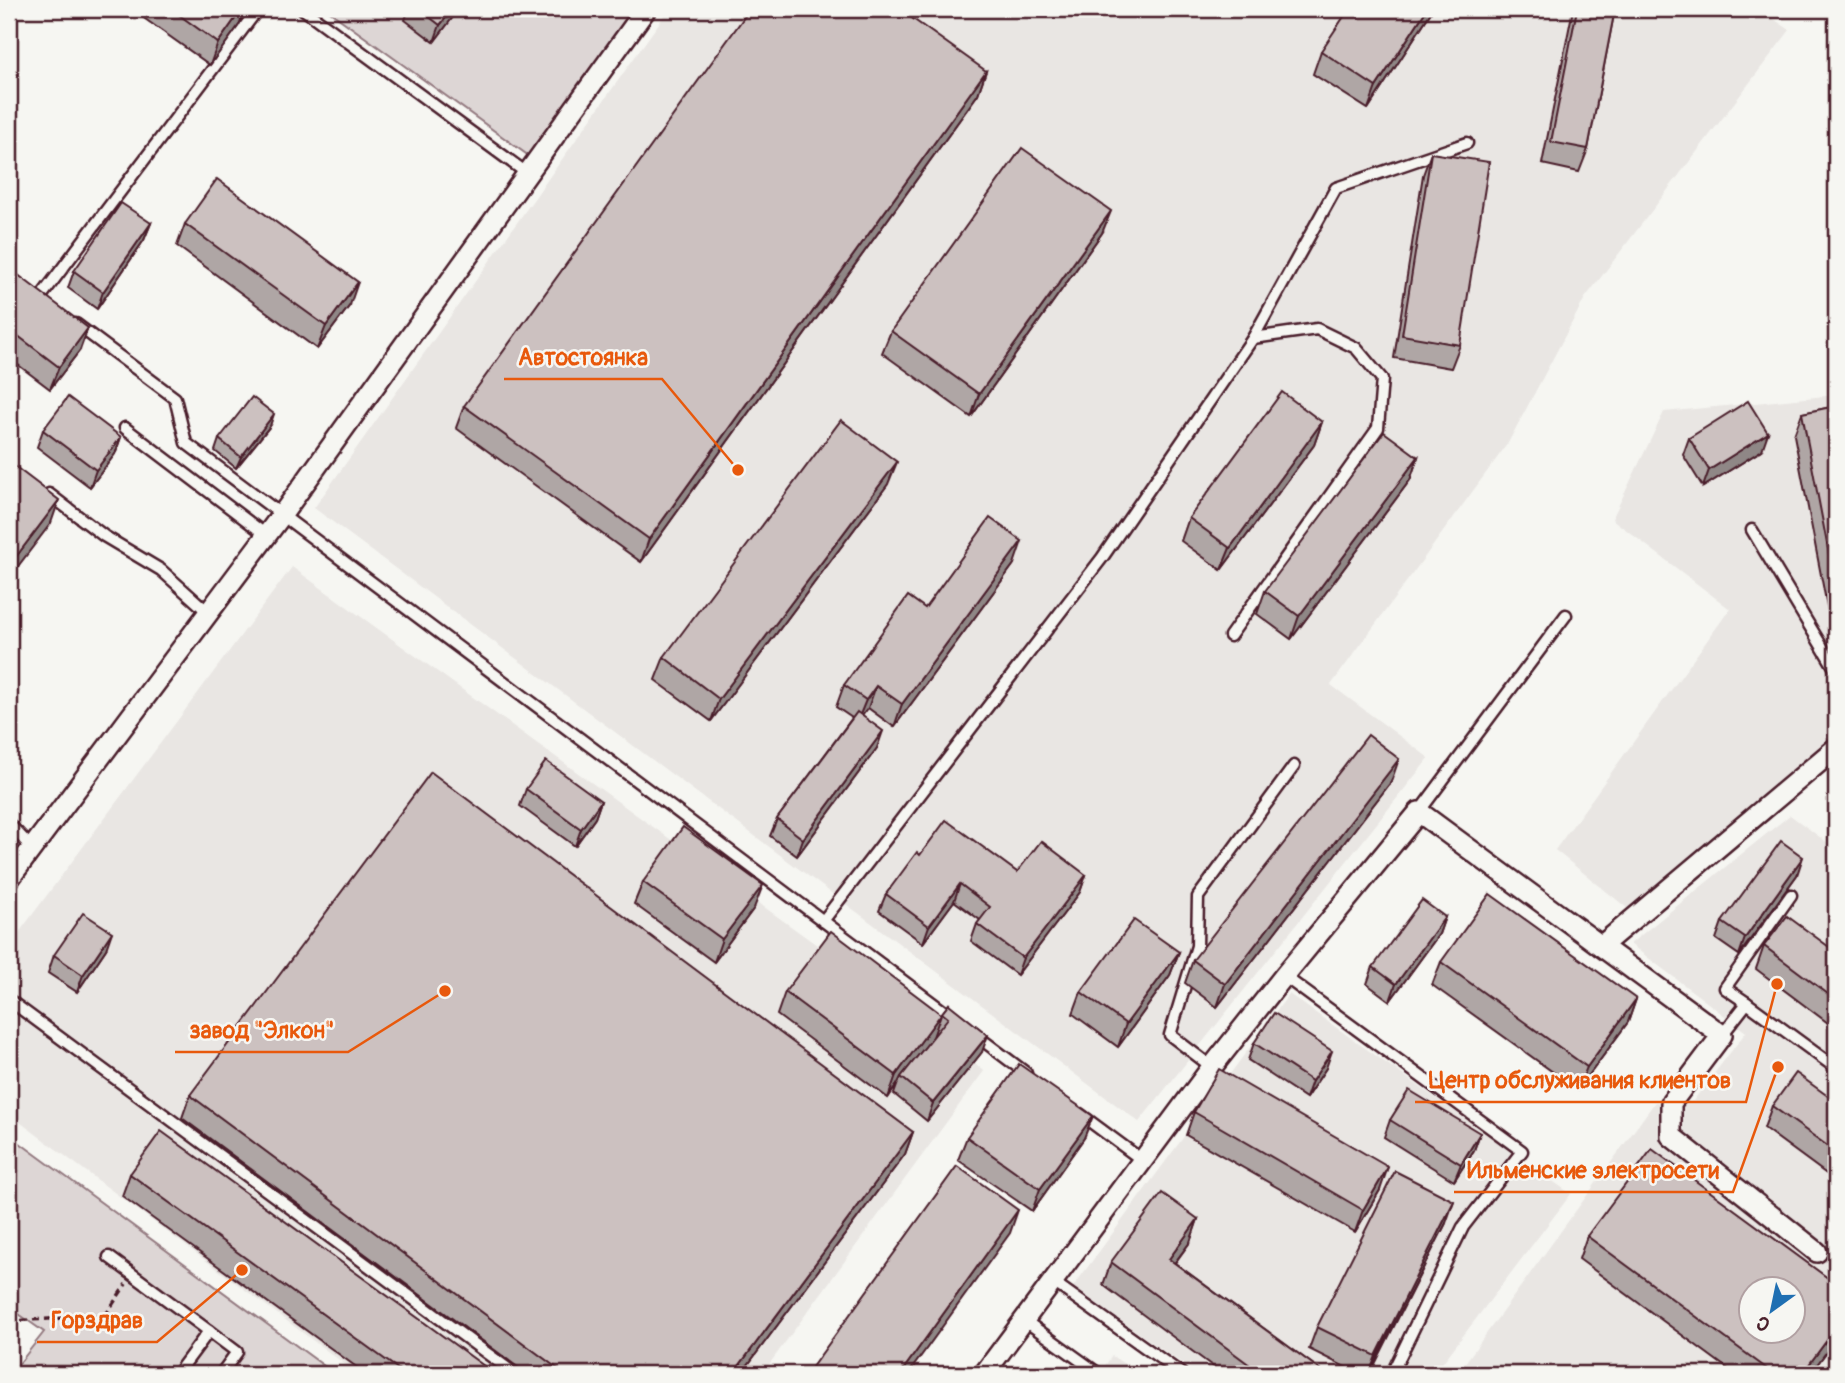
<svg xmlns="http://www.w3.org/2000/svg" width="1845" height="1383" font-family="Pangolin,sans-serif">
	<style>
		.built { fill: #e9e6e3; fill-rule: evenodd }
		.green { fill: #ddd6d5; stroke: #947a80; stroke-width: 2 }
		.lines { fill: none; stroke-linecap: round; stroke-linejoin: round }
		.lane-casing { stroke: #4a1f2b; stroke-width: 15 }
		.street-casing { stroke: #4a1f2b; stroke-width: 24 }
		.path { stroke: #4a1f2b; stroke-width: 3.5; stroke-dasharray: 7 5; stroke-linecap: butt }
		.lane { stroke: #f6f6f2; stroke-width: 10 }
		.street { stroke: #f6f6f2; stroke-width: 19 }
		.wall { fill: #afa6a5; stroke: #4a1f2b; stroke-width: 2 }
		.shaded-wall { fill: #8f8786; stroke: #4a1f2b; stroke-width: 2 }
		.building { fill: #ccc1c0; stroke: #4a1f2b; stroke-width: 2; fill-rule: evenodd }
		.leader { fill: none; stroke: #e8590c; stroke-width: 2.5 }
		.callout-dot { fill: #e8590c; stroke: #f6f6f2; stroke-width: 2.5 }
		.callout-label { font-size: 23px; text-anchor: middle; font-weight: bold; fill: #e8590c; stroke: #f6f6f2; stroke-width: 5; stroke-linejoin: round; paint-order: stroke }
	</style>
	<rect width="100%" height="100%" fill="#f6f6f2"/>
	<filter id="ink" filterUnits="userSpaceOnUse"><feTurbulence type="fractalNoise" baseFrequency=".0143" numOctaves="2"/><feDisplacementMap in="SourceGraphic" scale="14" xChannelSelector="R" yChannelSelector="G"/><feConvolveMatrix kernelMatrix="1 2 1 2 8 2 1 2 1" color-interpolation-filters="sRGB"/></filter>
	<g filter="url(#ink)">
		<g class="built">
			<path d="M669,9H1759L1790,30L1585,298L1508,443L1331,685L1429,758L1139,1122L314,508Z"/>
			<path d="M1836,395V734L1627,908L1555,850L1730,609L1612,519L1664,412Z"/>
			<path d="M292,567L942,1035L984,1071L762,1374H358L9,1114V946Z"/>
			<path d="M1790,815L1836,849V1374H1457L1655,1102L1693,1101L1746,1032L1630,944ZM1750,1288H1792V1330H1750Z"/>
			<path d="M1289,994L1571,1194L1434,1374H1197L1073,1287Z"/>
			<path d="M1112,1356L1140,1374H1099Z"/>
		</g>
		<g class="green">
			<path d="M326,9H635L529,156Z"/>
			<path d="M9,1135L335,1374H11L44,1332L9,1307Z"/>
		</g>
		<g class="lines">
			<g class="lane-casing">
				<g id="lane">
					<path d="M303,9L528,174"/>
					<path d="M40,298L258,9"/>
					<path d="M76,324L175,398L186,443L954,1019"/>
					<path d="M125,428L266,535"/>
					<path d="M49,494L104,536L161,570L209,613"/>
					<path d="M1752,530L1836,670"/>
					<path d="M1230,636L1378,428L1382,379L1356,348L1317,329L1253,338"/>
					<path d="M1419,812L1566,615"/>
					<path d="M9,824L32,848"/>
					<path d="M823,921L1102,558L1253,338L1336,188L1467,143"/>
					<path d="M1284,976L1522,1151L1463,1227L1394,1369"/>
					<path d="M9,1000L515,1374"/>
					<path d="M1747,1003L1725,988L1791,895"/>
					<path d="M1722,1035L1747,1003L1836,1068"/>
					<path d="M977,1036L1026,1073"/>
					<path d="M1212,1067L1170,1035L1197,946L1198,897L1294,766"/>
					<path d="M1080,1114L1142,1160"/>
					<path d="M109,1257L209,1331"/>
					<path d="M1052,1281L1182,1374"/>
					<path d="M1024,1320L1099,1374"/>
					<path d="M177,1374L209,1331L237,1352L221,1374"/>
				</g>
			</g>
			<g class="street-casing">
				<g id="street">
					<path d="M9,879L281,516L646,9"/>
					<path d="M1601,946L1722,1035L1671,1103V1136L1817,1252"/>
					<path d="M984,1374L1212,1067L1284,976L1419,812L1601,946L1836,748"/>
				</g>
			</g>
			<g class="path">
				<path d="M1832,9L1836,152"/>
				<path d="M9,1321L105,1316L126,1284"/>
			</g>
			<use href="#lane" class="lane"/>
			<use href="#street" class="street"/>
		</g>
		<g class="wall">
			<path d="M131,9H245L239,25L210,65Z"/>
			<path d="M409,9H459L434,42L405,20Z"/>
			<path d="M1433,9L1368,109L1313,74L1321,51Z"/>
			<path d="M1573,9H1615L1588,149L1579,172L1542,164Z"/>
			<path d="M986,71L978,94L641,562L456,428L464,406Z"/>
			<path d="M1431,153L1460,345L1451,368L1394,358L1423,175Z"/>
			<path d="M151,223L144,240L97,309L68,288L74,271Z"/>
			<path d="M185,224L350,305L317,349L177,246Z"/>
			<path d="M1102,233L971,417L882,353L891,331Z"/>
			<path d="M9,268L80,350L50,389L9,358Z"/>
			<path d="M1836,406V653L1794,435L1802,413Z"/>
			<path d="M1322,422L1314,445L1221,570L1181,541L1189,518Z"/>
			<path d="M270,426L236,468L215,451L219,439Z"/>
			<path d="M43,430L121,437L115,454L90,487L37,447Z"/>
			<path d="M1689,438L1762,450L1703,487L1683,455Z"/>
			<path d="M1418,457L1410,480L1291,639L1257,614L1265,591Z"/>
			<path d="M888,484L711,721L655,680L664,657Z"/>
			<path d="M1014,564L894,727L868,708L862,716L877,748L797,856L770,836L777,819L852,718L836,707L844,685L925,608Z"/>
			<path d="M1391,782L1217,1007L1185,983L1193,960Z"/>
			<path d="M526,789L601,801L595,818L575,846L520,806Z"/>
			<path d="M920,855L1017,872L1086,875L1080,892L1017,975L971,941L977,924L980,920L954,901L923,943L879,911L886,894Z"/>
			<path d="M1797,875L1739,955L1716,939L1722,922Z"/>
			<path d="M643,882L754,908L714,962L634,904Z"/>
			<path d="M1445,917L1439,934L1390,1001L1367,984L1373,967Z"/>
			<path d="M1764,946L1836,952V1029L1756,969Z"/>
			<path d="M106,949L77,992L48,973L54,955Z"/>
			<path d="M1179,952L1170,975L1118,1047L1073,1014L1081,992Z"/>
			<path d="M1441,962L1636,999L1628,1022L1578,1090L1432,985Z"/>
			<path d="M785,992L941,1014L949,1004L982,1052L927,1121L894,1094L898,1083L888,1098L777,1015Z"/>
			<path d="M1254,1043L1326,1068L1306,1098L1248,1060Z"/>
			<path d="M190,1095L913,1132L905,1154L741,1374H527L182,1118Z"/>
			<path d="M1836,1102V1181L1764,1128L1772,1106Z"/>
			<path d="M1194,1112L1380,1190L1355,1232L1186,1135Z"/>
			<path d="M1390,1120L1480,1133L1474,1150L1454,1181L1384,1137Z"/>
			<path d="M967,1137L1084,1138L1032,1211L958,1160Z"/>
			<path d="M130,1174L495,1374H366L122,1196Z"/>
			<path d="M1198,1219L1190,1242L1175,1263L1326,1374H1223L1103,1285L1111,1262Z"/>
			<path d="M1446,1223L1370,1374H1359L1309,1349L1317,1327Z"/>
			<path d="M1587,1236L1836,1284V1339L1810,1374H1735L1579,1259Z"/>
		</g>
		<g class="shaded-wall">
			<path d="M242,9H245L239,25L210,65L218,43Z"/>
			<path d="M453,9H459L434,42L440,25Z"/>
			<path d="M1427,9H1433L1368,109L1376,87Z"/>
			<path d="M986,71L978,94L641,562L649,539Z"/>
			<path d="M1111,211L1102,233L971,417L979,394Z"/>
			<path d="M151,223L144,240L97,309L103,292Z"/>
			<path d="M358,282L350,305L317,349L326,326Z"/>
			<path d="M88,328L80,350L50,389L59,367Z"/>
			<path d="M274,414L270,426L236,468L241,457Z"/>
			<path d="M1322,422L1314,445L1221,570L1230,548Z"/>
			<path d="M1768,433L1762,450L1703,487L1709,470Z"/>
			<path d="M121,437L115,454L90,487L96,470Z"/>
			<path d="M1418,457L1410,480L1291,639L1299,616Z"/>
			<path d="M897,462L888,484L711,721L719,699Z"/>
			<path d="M59,500L51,523L9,578V566Z"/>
			<path d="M1022,541L1014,564L894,727L902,704Z"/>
			<path d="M876,686L868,708L857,722L866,700Z"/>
			<path d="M883,731L877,748L797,856L803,839Z"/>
			<path d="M1399,759L1391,782L1217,1007L1225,984Z"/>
			<path d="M601,801L595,818L575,846L581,829Z"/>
			<path d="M1803,857L1797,875L1739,955L1745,938Z"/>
			<path d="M1086,875L1080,892L1017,975L1023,958Z"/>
			<path d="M960,884L954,901L923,943L929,926Z"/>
			<path d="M763,885L754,908L714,962L722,939Z"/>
			<path d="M1445,917L1439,934L1390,1001L1396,984Z"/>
			<path d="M112,932L106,949L77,992L83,975Z"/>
			<path d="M1179,952L1170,975L1118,1047L1126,1024Z"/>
			<path d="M1636,999L1628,1022L1578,1090L1587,1067Z"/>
			<path d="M941,1014L933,1037L901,1077L898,1083L888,1098L896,1075Z"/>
			<path d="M988,1035L982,1052L927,1121L933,1103Z"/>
			<path d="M1332,1051L1326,1068L1306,1098L1312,1081Z"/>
			<path d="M1093,1116L1084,1138L1032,1211L1040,1189Z"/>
			<path d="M913,1132L905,1154L741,1374H733Z"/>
			<path d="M1480,1133L1474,1150L1454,1181L1461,1164Z"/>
			<path d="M1388,1167L1380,1190L1355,1232L1363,1210Z"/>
			<path d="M18,1171L12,1188L9,1192V1185Z"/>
			<path d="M1454,1201L1446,1223L1369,1374L1376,1356Z"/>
			<path d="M1018,1210L1010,1233L908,1374H900Z"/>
			<path d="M1198,1219L1190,1242L1161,1281L1169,1259Z"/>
			<path d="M1836,1328V1339L1810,1374H1802Z"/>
		</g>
		<g class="building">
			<path d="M171,9H242L218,43Z"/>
			<path d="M419,9H453L440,25Z"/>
			<path d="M750,9H899L986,71L649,539L464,406Z"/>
			<path d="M1349,9H1427L1376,87L1321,51Z"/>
			<path d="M1577,9H1615L1588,149L1551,142Z"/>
			<path d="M1022,148L1111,211L979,394L891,331Z"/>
			<path d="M1431,153L1489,162L1460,345L1402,335Z"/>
			<path d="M217,179L358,282L326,326L185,224Z"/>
			<path d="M121,203L151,223L103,292L74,271Z"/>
			<path d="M9,268L88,328L59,367L9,329Z"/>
			<path d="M1282,392L1322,422L1230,548L1189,518Z"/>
			<path d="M68,397L121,437L96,470L43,430Z"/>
			<path d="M252,397L274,414L241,457L219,439Z"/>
			<path d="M1748,401L1768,433L1709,470L1689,438Z"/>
			<path d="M1836,406V591L1802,413Z"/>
			<path d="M841,420L897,462L719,699L664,657Z"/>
			<path d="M1384,432L1418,457L1299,616L1265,591Z"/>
			<path d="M9,462L59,500L9,566Z"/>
			<path d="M990,518L1022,541L902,704L876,686L866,700L844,685L908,596L925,608Z"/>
			<path d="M857,712L883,731L803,839L777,819Z"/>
			<path d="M1368,735L1399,759L1225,984L1193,960Z"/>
			<path d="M546,761L601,801L581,829L526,789Z"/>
			<path d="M431,772L913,1132L733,1374H565L190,1095Z"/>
			<path d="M946,820L1017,872L1041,841L1086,875L1023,958L977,924L990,907L960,884L929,926L886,894L917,852L920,855Z"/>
			<path d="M683,827L763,885L722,939L643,882Z"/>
			<path d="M1781,841L1803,857L1745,938L1722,922Z"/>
			<path d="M1490,894L1636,999L1587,1067L1441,962Z"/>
			<path d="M1422,900L1445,917L1396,984L1373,967Z"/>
			<path d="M83,913L112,932L83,975L54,955Z"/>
			<path d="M1787,916L1836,952V1000L1764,946Z"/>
			<path d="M1134,920L1179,952L1126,1024L1081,992Z"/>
			<path d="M831,931L941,1014L896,1075L785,992Z"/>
			<path d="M949,1004L988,1035L933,1103L901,1077L948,1018L942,1013Z"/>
			<path d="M1274,1013L1332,1051L1312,1081L1254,1043Z"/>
			<path d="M1019,1064L1093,1116L1040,1189L967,1137Z"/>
			<path d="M1219,1069L1388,1167L1363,1210L1194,1112Z"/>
			<path d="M1796,1073L1836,1102V1152L1772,1106Z"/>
			<path d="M1409,1090L1480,1133L1461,1164L1390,1120Z"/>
			<path d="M161,1131L495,1374H405L130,1174Z"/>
			<path d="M1652,1149L1836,1284V1328L1802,1374H1774L1587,1236ZM1751,1289H1793V1331H1751Z"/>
			<path d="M9,1165L18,1171L9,1185Z"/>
			<path d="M957,1166L1018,1210L900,1374H807Z"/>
			<path d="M1395,1171L1454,1201L1376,1356L1317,1327Z"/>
			<path d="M1162,1193L1198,1219L1169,1259L1326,1374H1262L1111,1262Z"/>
		</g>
	</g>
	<path class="leader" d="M738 470L662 379H504M445 991L348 1052H175M1777 984L1746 1102H1415M1778 1067L1733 1192H1454M242 1270L157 1342H37"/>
	<g class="callout-dot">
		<circle cx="738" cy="470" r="7"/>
		<circle cx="445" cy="991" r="7"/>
		<circle cx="1777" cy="984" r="7"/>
		<circle cx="1778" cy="1067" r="7"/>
		<circle cx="242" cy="1270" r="7"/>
	</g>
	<g class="callout-label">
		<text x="583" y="365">Автостоянка</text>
		<text x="262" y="1038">завод "Элкон"</text>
		<text x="1580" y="1088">Центр обслуживания клиентов</text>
		<text x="1593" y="1178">Ильменские электросети</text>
		<text x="97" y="1328">Горздрав</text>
	</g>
	<rect width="1845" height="1383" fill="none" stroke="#f6f6f2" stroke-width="35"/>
	<rect x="18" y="18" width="1810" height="1348" fill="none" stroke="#4a1f2b" stroke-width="2.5" filter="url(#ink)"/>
	<g transform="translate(1772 1310) rotate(213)"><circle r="33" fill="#f6f6f2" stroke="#b1a0a2" stroke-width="2"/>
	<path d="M0-5L12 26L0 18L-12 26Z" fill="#1f6fb2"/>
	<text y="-10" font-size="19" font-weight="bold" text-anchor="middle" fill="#4a1f2b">С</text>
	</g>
</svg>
